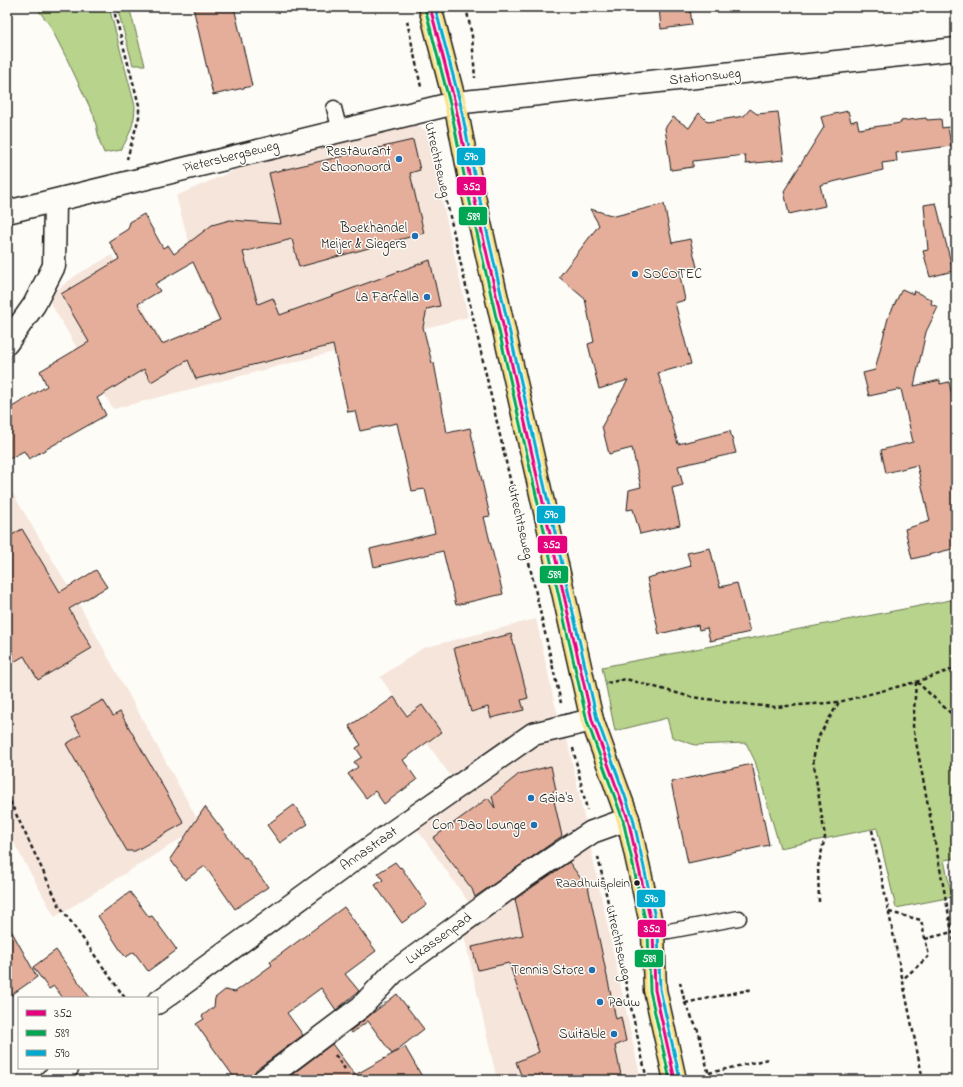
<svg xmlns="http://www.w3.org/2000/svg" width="963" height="1087" font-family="'Indie Flower',sans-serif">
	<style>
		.built { fill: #f6e5db }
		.green { fill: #b8d38b; stroke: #6a7854 }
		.building { fill: #e4ae9a; stroke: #1c1c1c; fill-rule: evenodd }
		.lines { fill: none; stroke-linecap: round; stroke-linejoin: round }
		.lane-casing { stroke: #1c1c1c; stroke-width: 17 }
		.street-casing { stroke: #1c1c1c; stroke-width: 25 }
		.primary-casing { stroke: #1c1c1c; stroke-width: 25 }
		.path { stroke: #1c1c1c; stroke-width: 2.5; stroke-dasharray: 4 3; stroke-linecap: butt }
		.lane { stroke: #fdfcf7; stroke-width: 14 }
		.street { stroke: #fdfcf7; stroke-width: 22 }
		.primary { stroke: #fae180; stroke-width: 22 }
		.bus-1-casing { stroke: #fdfcf7; stroke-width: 6 }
		.bus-2-casing { stroke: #fdfcf7; stroke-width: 6 }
		.bus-3-casing { stroke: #fdfcf7; stroke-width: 6 }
		.bus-1 { stroke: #e5007d; stroke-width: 3 }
		.bus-2 { stroke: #00a651; stroke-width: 3 }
		.bus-3 { stroke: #00a9ce; stroke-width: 3 }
		.poi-dot { fill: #1f6fb2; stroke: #fdfcf7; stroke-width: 1.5 }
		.bus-dot { fill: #1c1c1c; stroke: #fdfcf7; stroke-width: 1.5 }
		.labels { text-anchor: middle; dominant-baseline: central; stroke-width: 3; stroke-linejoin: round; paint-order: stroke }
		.bus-label { font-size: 13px; fill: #1c1c1c; stroke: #fdfcf7; text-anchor: end }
		.street-label { font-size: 14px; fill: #1c1c1c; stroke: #fdfcf7 }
		.poi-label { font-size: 14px; fill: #1c1c1c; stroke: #fdfcf7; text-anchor: end }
		.line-badge { stroke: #fdfcf7; stroke-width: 1.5 }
		.badge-label { font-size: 11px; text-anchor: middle; font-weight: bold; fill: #fff }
	</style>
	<rect width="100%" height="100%" fill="#fdfcf7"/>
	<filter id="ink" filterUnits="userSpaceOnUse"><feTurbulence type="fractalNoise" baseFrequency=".025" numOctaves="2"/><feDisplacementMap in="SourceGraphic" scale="8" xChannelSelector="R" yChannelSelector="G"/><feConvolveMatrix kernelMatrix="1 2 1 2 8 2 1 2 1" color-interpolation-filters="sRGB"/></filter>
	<g filter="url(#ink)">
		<g class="built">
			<path d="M415,125L427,131L468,317L113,409L47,297L78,274L112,255L163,343L218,320L199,278L176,196L246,165Z"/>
			<path d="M7,484L80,606L201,826L55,917L7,831Z"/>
			<path d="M536,619L555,705L568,743L641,1080H497L463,931L479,917L405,812L452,778L380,677L423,648Z"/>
		</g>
		<g class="green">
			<path d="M36,7H109L135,106C135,123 129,136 121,150L104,153L100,143L94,116L67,59L49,24Z"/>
			<path d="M117,7H129L145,65H133Z"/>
			<path d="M956,599V858L944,860L952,897L896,908L877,828L780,848L755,761L746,743L695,745L672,737L667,718L615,731L602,667Z"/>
		</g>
		<g class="building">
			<path d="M193,7H234L252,86L213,95Z"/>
			<path d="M659,7H690L692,25L661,29Z"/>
			<path d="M750,109L757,114L778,112L784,160L746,164L745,155L693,161V167L671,170L665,128L673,117L689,128L699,113L708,122L744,116Z"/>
			<path d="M848,111L851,122L857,120L859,129L901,123V121L926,118L927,120L941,119L942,128L948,127L951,146L896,153L897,161L882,163L883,170L820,185L825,206L789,214L784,191L824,127L821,117Z"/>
			<path d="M413,140L420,170L410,173L424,233L299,267L292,239L243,252L258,304L273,298L280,315L430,260L440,306L427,309L423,327L432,363H434L447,433L470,428L490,516L484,517L503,594L456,605L443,551L374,567L370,549L435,533L425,489L412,491L397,423L360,431L355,411L348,412L333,345L196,379L188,360L151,382L144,369L97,398L106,415L29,459L24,451L7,460V410L47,386L40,371L89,342L61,294L119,259L109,241L128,229L130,222L144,214L163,248L168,245L174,254L212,225L230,220L281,224L269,173ZM193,262L220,320L162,344L138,304L160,291L155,284Z"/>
			<path d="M936,203L953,271L930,277L923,251L928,250L924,205Z"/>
			<path d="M664,204L672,243L690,239L697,267L679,271L685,300L675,303L691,364L658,373L678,444L730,431L736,453L678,466L683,485L672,488L680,525L640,534L633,509L627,510L629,490L641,487L632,448L609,454L602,426L628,380L599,389L588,344L594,342L585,299L559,277L599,225L590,209L615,216Z"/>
			<path d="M902,289L913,294L914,291L932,300L931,304L938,307L926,332L914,386L940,380V384L949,382L956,415V548L912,559L905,529L930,521L917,465L886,473L881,450L913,442L901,389L869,396L863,373L875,370L888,318Z"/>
			<path d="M22,529L60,592L96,570L107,587L69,609L92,648L38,680L24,656L7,666V538Z"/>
			<path d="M710,548L720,587L737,583L750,632L710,641L707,628L699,630L698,625L659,634L647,578L691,566L687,553Z"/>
			<path d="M511,634L528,698L521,700L524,710L491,718L488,707L471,712L454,648Z"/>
			<path d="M394,697L407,716L422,705L441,732L403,760L417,780L384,804L375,791L366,798L348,774L358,767L354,762L362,757L356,748L361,745L349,726L369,713L370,714Z"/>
			<path d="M103,700L113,716L120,712L184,823L135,851H127L66,744L81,735L71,718Z"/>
			<path d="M752,764L769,845L688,863L671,782Z"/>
			<path d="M551,766L556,790L552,792L562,836L475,897L472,889L433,838L488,798L495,808L492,796L519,774Z"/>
			<path d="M294,805L308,824L280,843L267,825Z"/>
			<path d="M205,807L244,858L246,857L268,887L235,909L205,866L185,880L170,859Z"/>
			<path d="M395,862L400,868L401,867L427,905L402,923L375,885L383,880L378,873Z"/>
			<path d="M569,862L584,883L587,882L616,1019L621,1017L626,1041L615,1046L622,1080H523L516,1062L539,1052L509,963L478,970L472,947L523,935L515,899Z"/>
			<path d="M130,892L149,917L152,916L177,950L148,971L134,952L126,957L123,954L98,916Z"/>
			<path d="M344,907L376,951L345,974L359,991L336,1010L321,988L287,1013L303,1035L256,1070L252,1080H236L196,1024L204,1019L202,1016L214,1007L215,998L225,990L235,992L272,965L270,962Z"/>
			<path d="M7,923L37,977L7,998Z"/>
			<path d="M56,950L90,998H63L54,986L49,989L33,967Z"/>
			<path d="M397,994L424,1029L392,1054L368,1021L352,1033L350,1031Z"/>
			<path d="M332,1044L355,1075L405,1047L424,1080H292L290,1076Z"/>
		</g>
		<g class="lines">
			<g class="lane-casing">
				<g id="lane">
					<path d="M334,108L340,131"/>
					<path d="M653,932L669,931L739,918"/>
				</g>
			</g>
			<g class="street-casing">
				<g id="street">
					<path d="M7,212L455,103L956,49"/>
					<path d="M7,343L34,305L54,266L55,201"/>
					<path d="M157,1003L360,855L533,734L592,720"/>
					<path d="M51,1080L67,1068"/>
					<path d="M264,1080L361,1007L394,972L520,880L592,832L628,819"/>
				</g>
			</g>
			<g class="primary-casing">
				<path id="primary" d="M430,7L455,103L470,179L592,720L628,819L653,932L655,990L675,1080"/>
			</g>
			<g class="path">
				<path d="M113,7L139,105V117L127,159"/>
				<path d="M466,7L472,36L475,78"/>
				<path d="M407,21L421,87"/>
				<path d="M431,133L561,703"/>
				<path d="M916,682L913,726L956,953"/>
				<path d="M917,682L956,718"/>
				<path d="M607,683L626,679L691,697L753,705L775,707L839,702L916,682L956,668"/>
				<path d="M573,748L587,810"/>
				<path d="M7,795L59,905L125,998"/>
				<path d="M872,830L923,1080"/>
				<path d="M598,857L647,1080"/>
				<path d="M605,885L616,882"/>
				<path d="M819,902L818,867L825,837L813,759L819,736L839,702"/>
				<path d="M889,912L921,920L929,956L903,979"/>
				<path d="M925,939L952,932"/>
				<path d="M680,982L685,1003L699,1033L710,1080"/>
				<path d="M685,1003L753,989"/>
				<path d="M335,1055L345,1069"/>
				<path d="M709,1073L768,1059"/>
			</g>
			<use href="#lane" class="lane"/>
			<use href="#street" class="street"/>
			<use href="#primary" class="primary"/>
			<g class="bus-1-casing">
				<path id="bus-1" d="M430,7L455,103L470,179L592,720L628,819L653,932L655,990L675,1080"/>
			</g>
			<g class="bus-2-casing">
				<path id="bus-2" d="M425,8L450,104L465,180L587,721L623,820L648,933L650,991L670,1080"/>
			</g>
			<g class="bus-3-casing">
				<path id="bus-3" d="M435,7L460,102L475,178L597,719L633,818L658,931L660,989L680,1079"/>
			</g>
			<use href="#bus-1" class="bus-1"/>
			<use href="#bus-2" class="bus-2"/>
			<use href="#bus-3" class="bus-3"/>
		</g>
	</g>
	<g class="poi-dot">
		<circle cx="399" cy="159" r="4"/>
		<circle cx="415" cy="236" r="4"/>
		<circle cx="635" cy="274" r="4"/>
		<circle cx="427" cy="297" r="4"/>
		<circle cx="531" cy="798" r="4"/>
		<circle cx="534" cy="825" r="4"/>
		<circle cx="592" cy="970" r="4"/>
		<circle cx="600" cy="1002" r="4"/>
		<circle cx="614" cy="1034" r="4"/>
	</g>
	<circle class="bus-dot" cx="637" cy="883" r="3.5"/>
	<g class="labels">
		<g class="bus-label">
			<text x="630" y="883">Raadhuisplein</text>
		</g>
		<g class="street-label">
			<text transform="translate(705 77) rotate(-6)">Stationsweg</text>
			<text transform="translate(231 157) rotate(-14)">Pietersbergseweg</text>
			<text transform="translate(437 160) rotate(77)">Utrechtseweg</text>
			<text transform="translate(520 522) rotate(77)">Utrechtseweg</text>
			<text transform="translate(369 849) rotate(-35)">Annastraat</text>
			<text transform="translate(439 939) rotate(-36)">Lukassenpad</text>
			<text transform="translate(618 943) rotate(77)">Utrechtseweg</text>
		</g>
		<g class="poi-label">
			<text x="391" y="151">Restaurant<tspan x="391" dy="16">Schoonoord</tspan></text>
			<text x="407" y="228">Boekhandel<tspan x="407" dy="16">Meijer &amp; Siegers</tspan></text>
			<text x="643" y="274" text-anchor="start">SOCOTEC</text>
			<text x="419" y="297">La Farfalla</text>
			<text x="539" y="798" text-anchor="start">Gaia's</text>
			<text x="526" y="825">Con Dao Lounge</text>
			<text x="584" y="970">Tennis Store</text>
			<text x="608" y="1002" text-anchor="start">Pauw</text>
			<text x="606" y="1034">Suitable</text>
		</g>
	</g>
	<g class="line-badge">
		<rect x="456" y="147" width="30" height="19" rx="4" fill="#00a9ce"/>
		<rect x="456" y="176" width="31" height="20" rx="4" fill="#e5007d"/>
		<rect x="458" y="206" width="30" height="20" rx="4" fill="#00a651"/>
		<rect x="536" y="505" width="30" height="19" rx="4" fill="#00a9ce"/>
		<rect x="537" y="535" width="31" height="19" rx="4" fill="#e5007d"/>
		<rect x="539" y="565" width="30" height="19" rx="4" fill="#00a651"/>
		<rect x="636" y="889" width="30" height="19" rx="4" fill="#00a9ce"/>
		<rect x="637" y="919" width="30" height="19" rx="4" fill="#e5007d"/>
		<rect x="634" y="949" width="30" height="19" rx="4" fill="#00a651"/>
	</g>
	<g class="badge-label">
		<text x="471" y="160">590</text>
		<text x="472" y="190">352</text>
		<text x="473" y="220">589</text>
		<text x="551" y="518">590</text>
		<text x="552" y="548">352</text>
		<text x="554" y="578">589</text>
		<text x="651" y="902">590</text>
		<text x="652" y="932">352</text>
		<text x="649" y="962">589</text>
	</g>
	<rect width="963" height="1087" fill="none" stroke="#fdfcf7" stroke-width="24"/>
	<rect x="12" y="12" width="939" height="1063" fill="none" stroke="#1c1c1c" stroke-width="1.5" filter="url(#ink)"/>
	<rect x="18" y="997" width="140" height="72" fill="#fdfcf7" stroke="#a3a29f"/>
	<rect x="26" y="1010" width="20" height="6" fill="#e5007d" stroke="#a3a29f"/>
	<text x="54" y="1017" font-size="12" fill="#1c1c1c">352</text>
	<rect x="26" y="1030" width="20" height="6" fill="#00a651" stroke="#a3a29f"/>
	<text x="54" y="1037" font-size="12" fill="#1c1c1c">589</text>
	<rect x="26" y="1050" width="20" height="6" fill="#00a9ce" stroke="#a3a29f"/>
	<text x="54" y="1057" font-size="12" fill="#1c1c1c">590</text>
</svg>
